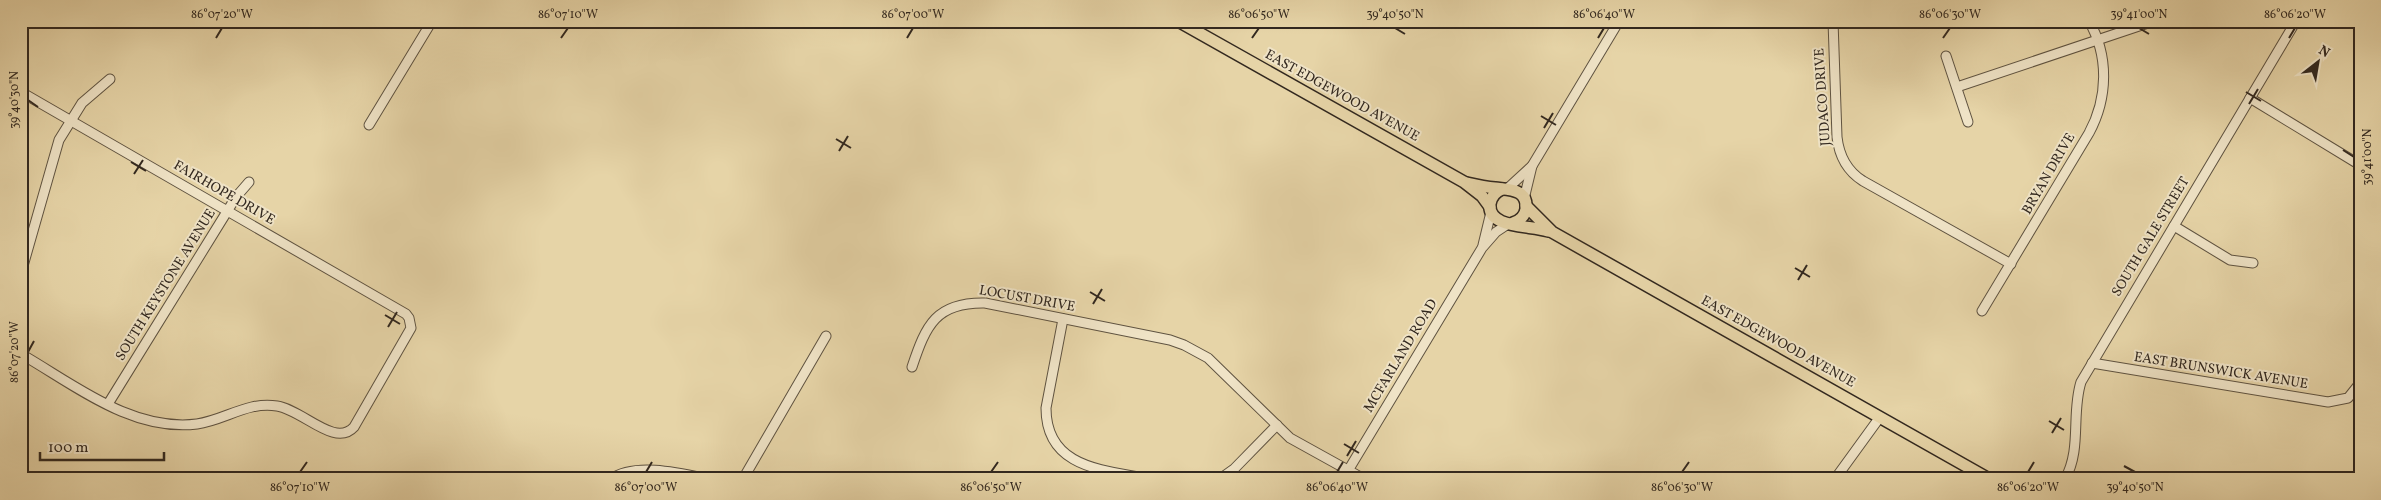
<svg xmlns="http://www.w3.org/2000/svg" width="2381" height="500" font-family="Vollkorn,serif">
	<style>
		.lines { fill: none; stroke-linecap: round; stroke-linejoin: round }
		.minor-casing { stroke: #5f5341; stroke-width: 11 }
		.major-casing { stroke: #32281f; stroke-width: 14 }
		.minor { stroke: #efe3c6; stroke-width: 9 }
		.major { stroke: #e6d4a7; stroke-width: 11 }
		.ticks { fill: none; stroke: #32281f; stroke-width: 2 }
		.labels { text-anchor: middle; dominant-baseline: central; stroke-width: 4; stroke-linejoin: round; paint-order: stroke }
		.street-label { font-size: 14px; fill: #32281f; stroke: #efe3c6 }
		.neatline { fill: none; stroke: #32281f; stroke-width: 2 }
		.ticks-label { font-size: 12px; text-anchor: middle; fill: #32281f }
	</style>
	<rect width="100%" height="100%" fill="#e6d4a7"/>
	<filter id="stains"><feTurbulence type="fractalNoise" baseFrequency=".004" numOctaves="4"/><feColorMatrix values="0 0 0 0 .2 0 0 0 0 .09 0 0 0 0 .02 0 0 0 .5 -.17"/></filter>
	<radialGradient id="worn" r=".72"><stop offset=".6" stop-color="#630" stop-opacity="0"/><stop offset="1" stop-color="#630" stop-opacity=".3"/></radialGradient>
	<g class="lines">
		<g class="minor-casing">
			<g id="minor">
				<path d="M1833,21L1837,137C1839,155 1847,171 1863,181L2011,264"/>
				<path d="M1946,56L1968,122"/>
				<path d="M1957,87L2151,22"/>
				<path d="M21,92L406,314L409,318L411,328L354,427C335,448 303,410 277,406C248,401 225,420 197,424C132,432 75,385 21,354"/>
				<path d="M2250,98L2360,165"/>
				<path d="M369,125L432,21"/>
				<path d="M1508,188L1532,166L1619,21"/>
				<path d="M1524,199L1532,166"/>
				<path d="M2174,226L2230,260L2253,263"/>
				<path d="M1483,245L1491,212"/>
				<path d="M21,273L59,140L82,103L110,79"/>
				<path d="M1982,311L2089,133C2108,98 2109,56 2089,21"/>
				<path d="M1063,319L1046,408C1046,469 1105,470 1149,479"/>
				<path d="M2092,363L2328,402L2348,398L2360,383"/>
				<path d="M912,367C926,325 936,302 985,303L1170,340L1184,345L1208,358L1290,438L1364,479"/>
				<path d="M108,404L236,197L249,182"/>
				<path d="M611,479C635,462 680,473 708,479"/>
				<path d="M743,479L826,336"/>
				<path d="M1220,479L1234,469L1277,425"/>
				<path d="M1343,479L1482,248L1496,232L1508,224"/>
				<path d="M1835,479L1880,417"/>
				<path d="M2065,479C2082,449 2071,413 2081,382L2296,21"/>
			</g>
		</g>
		<g class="major-casing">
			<g id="major">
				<path d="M1178,21L1464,182L1482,196L1490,207"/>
				<path d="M1467,183C1476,185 1485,187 1495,188C1508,190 1528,188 1526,209C1525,216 1519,221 1513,223"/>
				<path d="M1502,189C1495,192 1491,197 1490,204C1487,229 1531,225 1548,231"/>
				<path d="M1526,206L1552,232L1989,479"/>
			</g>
		</g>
		<use href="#minor" class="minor"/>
		<use href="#major" class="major"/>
	</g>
	<path class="ticks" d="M1395,28L1405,34M2139,28L2149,34M216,38L222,28M561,38L568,28M907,38L913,28M1252,38L1259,28M1598,38L1604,28M1943,38L1950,28M2289,38L2295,28M2246,92L2261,101M28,100L38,107M2249,104L2258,89M1541,116L1556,125M1544,128L1553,113M836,139L851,148M2343,150L2354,157M839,151L848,136M131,162L146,171M134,174L143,160M1795,268L1810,277M1798,280L1807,265M1090,292L1105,301M1093,304L1102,289M385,315L400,324M388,327L397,312M28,352L34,341M2049,421L2064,430M2052,433L2061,418M1344,444L1359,453M1347,456L1356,441M2124,466L2135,472M300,472L307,462M646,472L652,462M991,472L998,462M1337,472L1343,462M1682,472L1689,462M2028,472L2034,462"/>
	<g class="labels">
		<g class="street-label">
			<text transform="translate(1342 96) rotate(29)">EAST EDGEWOOD AVENUE</text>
			<text transform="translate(1823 97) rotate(-94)">JUDACO DRIVE</text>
			<text transform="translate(2049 174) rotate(-60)">BRYAN DRIVE</text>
			<text transform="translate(224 193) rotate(30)">FAIRHOPE DRIVE</text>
			<text transform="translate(2151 237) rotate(-59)">SOUTH GALE STREET</text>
			<text transform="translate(166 285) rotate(-58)">SOUTH KEYSTONE AVENUE</text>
			<text transform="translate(1027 299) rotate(10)">LOCUST DRIVE</text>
			<text transform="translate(1778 342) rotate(29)">EAST EDGEWOOD AVENUE</text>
			<text transform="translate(1401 356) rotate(-59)">MCFARLAND ROAD</text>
			<text transform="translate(2221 371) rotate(9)">EAST BRUNSWICK AVENUE</text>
		</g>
	</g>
	<rect width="2381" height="500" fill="none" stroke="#e6d4a7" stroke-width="55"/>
	<g transform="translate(2318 62) rotate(31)" stroke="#efe3c6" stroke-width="4" paint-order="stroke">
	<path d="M0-4L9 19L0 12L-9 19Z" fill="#32281f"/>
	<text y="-8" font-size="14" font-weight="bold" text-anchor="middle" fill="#32281f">N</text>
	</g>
	<path d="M40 452v8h124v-8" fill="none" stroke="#32281f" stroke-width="2.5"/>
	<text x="48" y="452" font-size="15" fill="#32281f" stroke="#efe3c6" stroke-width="4" paint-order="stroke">100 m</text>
	<rect x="28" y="28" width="2326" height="444" class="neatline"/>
	<g class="ticks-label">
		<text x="222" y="18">86°07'20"W</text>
		<text x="568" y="18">86°07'10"W</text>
		<text x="913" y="18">86°07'00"W</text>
		<text x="1259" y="18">86°06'50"W</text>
		<text x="1395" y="18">39°40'50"N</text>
		<text x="1604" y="18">86°06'40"W</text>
		<text x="1950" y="18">86°06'30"W</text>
		<text x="2139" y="18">39°41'00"N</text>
		<text x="2295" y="18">86°06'20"W</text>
		<text transform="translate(14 100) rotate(-90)" y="4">39°40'30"N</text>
		<text transform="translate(2367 157) rotate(-90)" y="4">39°41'00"N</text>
		<text transform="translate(14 352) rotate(-90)" y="4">86°07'20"W</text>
		<text x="300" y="491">86°07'10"W</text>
		<text x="646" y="491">86°07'00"W</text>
		<text x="991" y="491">86°06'50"W</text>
		<text x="1337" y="491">86°06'40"W</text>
		<text x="1682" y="491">86°06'30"W</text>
		<text x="2028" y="491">86°06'20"W</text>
		<text x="2135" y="491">39°40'50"N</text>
	</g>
	<rect width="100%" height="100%" filter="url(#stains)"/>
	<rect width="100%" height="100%" fill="url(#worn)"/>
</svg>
